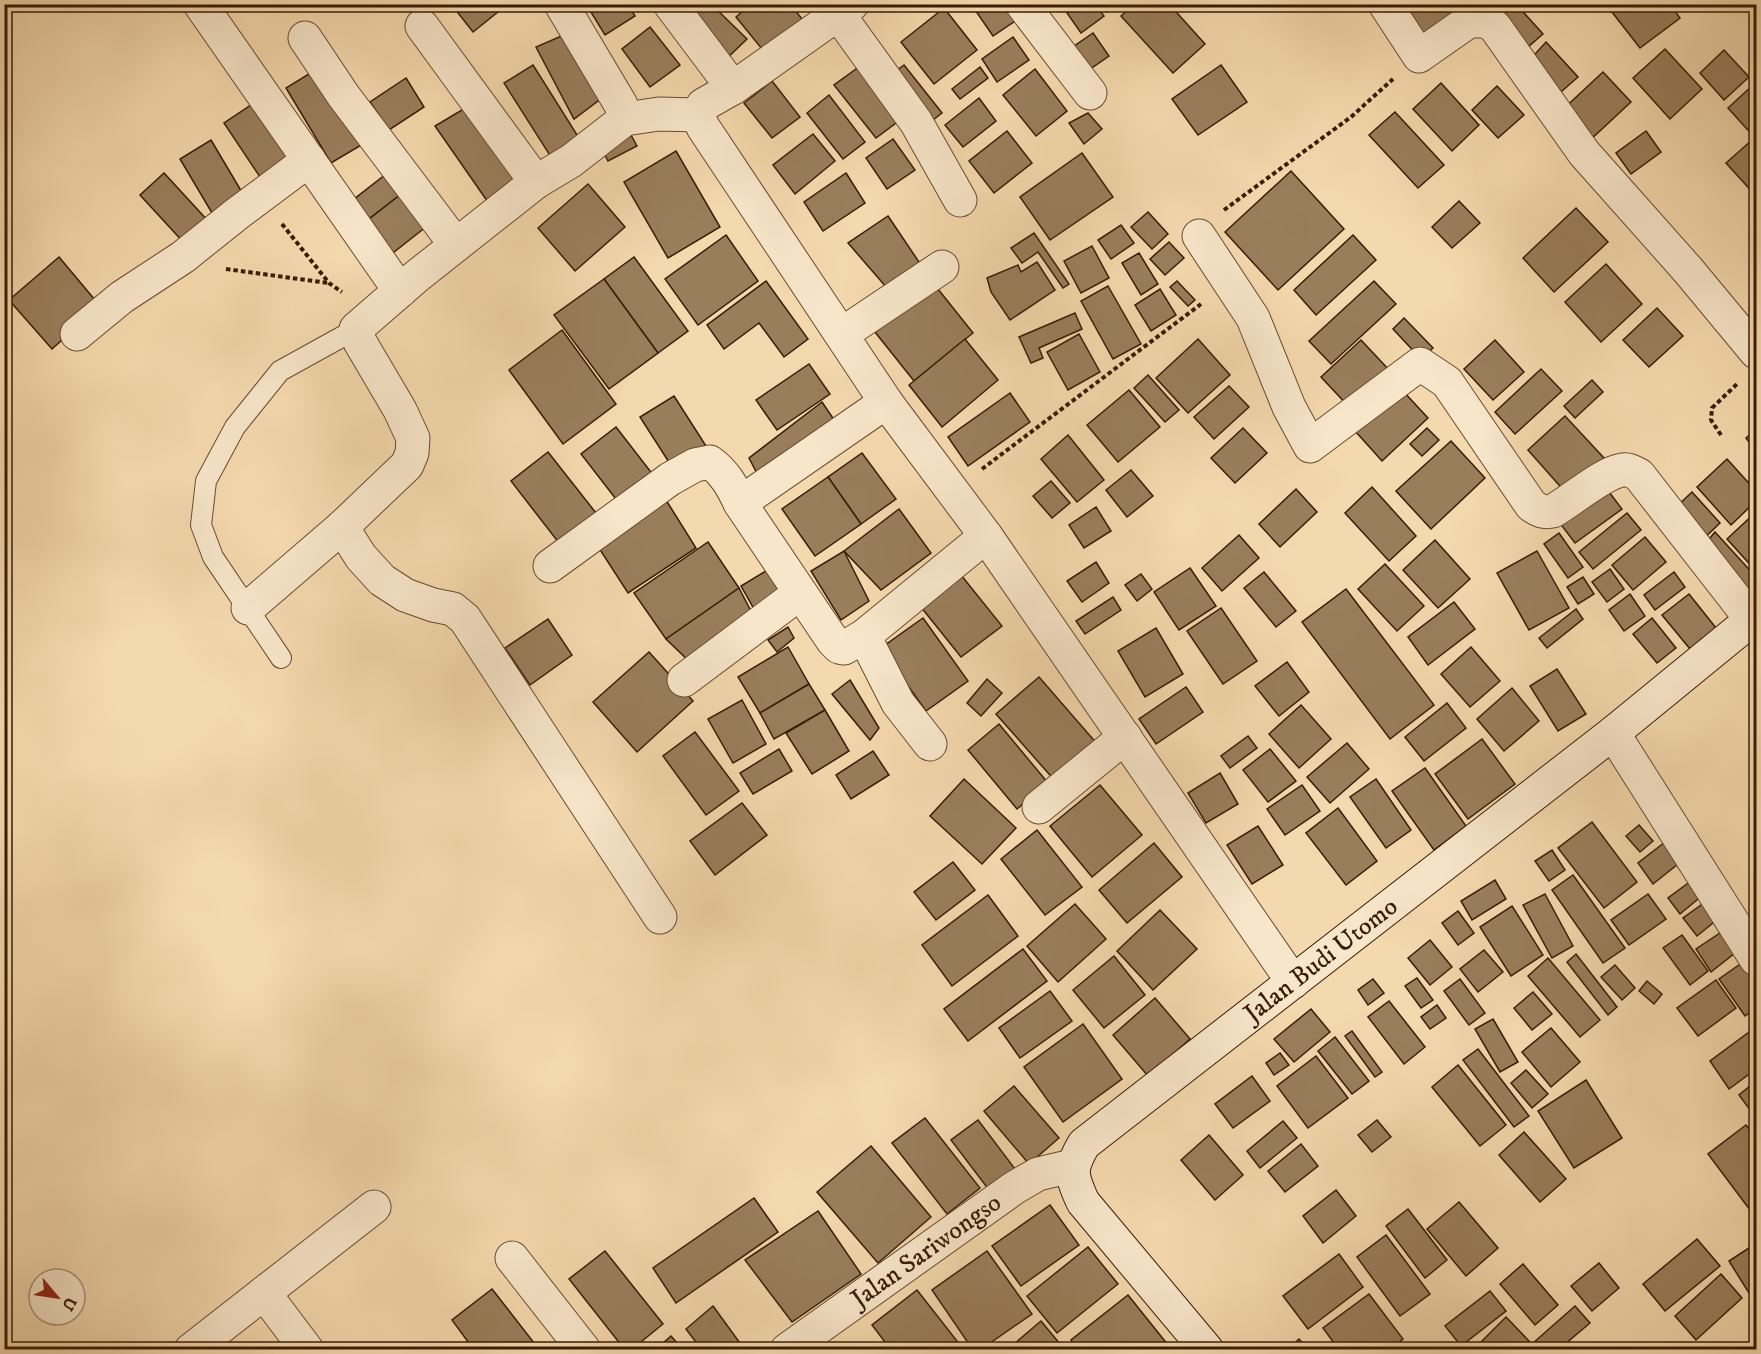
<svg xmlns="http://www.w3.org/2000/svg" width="1761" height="1354" font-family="'IM FELL DW Pica',serif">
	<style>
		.building { fill: #9a7e5c; stroke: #381c04; stroke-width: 1.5 }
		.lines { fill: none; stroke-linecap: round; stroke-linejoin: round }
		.lane-casing { stroke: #674b2e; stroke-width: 22 }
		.street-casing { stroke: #674b2e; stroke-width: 35 }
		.secondary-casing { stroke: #381c04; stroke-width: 35 }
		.path { stroke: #381c04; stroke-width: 4; stroke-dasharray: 4.5 3; stroke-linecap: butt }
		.lane { stroke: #f8e6ca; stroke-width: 20 }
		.street { stroke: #f8e6ca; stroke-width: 33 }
		.secondary { stroke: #f8e6ca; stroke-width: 33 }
		.labels { text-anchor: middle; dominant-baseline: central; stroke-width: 6; stroke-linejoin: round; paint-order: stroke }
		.street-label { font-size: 26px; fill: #381c04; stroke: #f8e6ca }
	</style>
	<rect width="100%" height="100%" fill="#f5d9ae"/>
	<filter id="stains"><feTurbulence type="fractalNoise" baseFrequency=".00333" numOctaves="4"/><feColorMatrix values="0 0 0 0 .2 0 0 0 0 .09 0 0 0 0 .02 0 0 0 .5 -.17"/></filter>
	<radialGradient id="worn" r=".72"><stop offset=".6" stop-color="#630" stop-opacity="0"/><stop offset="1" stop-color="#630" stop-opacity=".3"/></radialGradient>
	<g class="building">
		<path d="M451,4H508L473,32Z"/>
		<path d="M586,4H628L635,16L605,35Z"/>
		<path d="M688,4H711L747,39L721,64Z"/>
		<path d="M751,4H790L806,24L767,55L736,17Z"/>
		<path d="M971,4H1012L1021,17L993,36Z"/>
		<path d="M1079,4H1095L1104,16L1081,33L1067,13Z"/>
		<path d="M1102,4H1118L1107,12Z"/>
		<path d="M1134,4H1169L1205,44L1173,73L1121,16Z"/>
		<path d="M1405,4H1471L1422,38L1402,6Z"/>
		<path d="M1508,4H1516L1543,34L1521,53L1494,22Z"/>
		<path d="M1622,4H1670L1680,18L1640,48L1612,12Z"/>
		<path d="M944,8L977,50L934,84L901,42Z"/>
		<path d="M650,27L680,65L650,87L622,49Z"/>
		<path d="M575,30L606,95L574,119L536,47Z"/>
		<path d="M1093,33L1109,56L1083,74L1067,51Z"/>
		<path d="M1013,37L1029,60L997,82L982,59Z"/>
		<path d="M1546,42L1578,77L1553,99L1527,63Z"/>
		<path d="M1665,49L1702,89L1670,119L1633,78Z"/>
		<path d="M1724,50L1749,77L1724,100L1700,73Z"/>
		<path d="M863,64L904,117L876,138L834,85Z"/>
		<path d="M533,65L579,138L551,157L504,83Z"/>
		<path d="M904,65L942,113L923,128L885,79Z"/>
		<path d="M1221,65L1247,102L1198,135L1172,99Z"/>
		<path d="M980,67L988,78L960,99L952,89Z"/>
		<path d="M317,69L363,144L331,163L286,88Z"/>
		<path d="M1035,69L1067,111L1036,136L1003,95Z"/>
		<path d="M1603,72L1631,102L1587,143L1559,113Z"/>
		<path d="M406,78L424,107L389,130L370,102Z"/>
		<path d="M772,81L800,117L772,138L744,103Z"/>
		<path d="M1441,83L1479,125L1452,151L1413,109Z"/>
		<path d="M1753,85L1756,88V139L1728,108Z"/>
		<path d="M1497,86L1524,115L1498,138L1472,110Z"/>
		<path d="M829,95L865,142L843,159L807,113Z"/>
		<path d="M979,98L996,121L963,147L945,125Z"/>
		<path d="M257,101L298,164L266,186L224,123Z"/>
		<path d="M472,104L521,175L490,205L435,126Z"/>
		<path d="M1395,112L1444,165L1418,188L1369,135Z"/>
		<path d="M1088,113L1102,129L1084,144L1069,123Z"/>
		<path d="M626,126L637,146L608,161L598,141Z"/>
		<path d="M1007,131L1032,163L994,193L969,161Z"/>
		<path d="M1646,131L1661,152L1631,174L1616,153Z"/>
		<path d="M813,134L835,161L795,194L773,165Z"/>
		<path d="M893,139L915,170L887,189L866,158Z"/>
		<path d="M211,140L243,194L212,213L180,159Z"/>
		<path d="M1752,140L1756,145V196L1726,163Z"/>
		<path d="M676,151L720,227L668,258L624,182Z"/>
		<path d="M1082,153L1113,197L1050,240L1020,197Z"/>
		<path d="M390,171L405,191L364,223L349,203Z"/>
		<path d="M1291,171L1344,229L1278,290L1225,232Z"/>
		<path d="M164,173L209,222L185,244L140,195Z"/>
		<path d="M846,173L865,203L823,231L804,202Z"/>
		<path d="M588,184L625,227L575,271L538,228Z"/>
		<path d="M405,191L431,223L389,256L364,223Z"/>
		<path d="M1459,201L1480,223L1452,248L1432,227Z"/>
		<path d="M1576,208L1608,242L1554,292L1523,258Z"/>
		<path d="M1148,212L1168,234L1152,249L1131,227Z"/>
		<path d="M888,216L921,265L887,288L848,243Z"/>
		<path d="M1121,225L1134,243L1111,259L1098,240Z"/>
		<path d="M1756,229V244L1749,236Z"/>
		<path d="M1034,233L1069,284L1063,288L1038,252L1022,263L1011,248Z"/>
		<path d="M726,235L758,281L698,325L665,279Z"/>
		<path d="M1353,235L1376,260L1316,315L1294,290Z"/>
		<path d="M1169,242L1184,258L1165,275L1150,259Z"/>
		<path d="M1092,246L1109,278L1081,293L1064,261Z"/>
		<path d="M1139,253L1158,284L1141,295L1122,263Z"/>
		<path d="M59,257L100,306L52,349L9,300Z"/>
		<path d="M634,257L688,331L658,353L604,279Z"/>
		<path d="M1037,262L1055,290L1010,320L991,292L987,278L1018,265L1021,272Z"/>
		<path d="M1606,264L1642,304L1601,342L1565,302Z"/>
		<path d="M604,279L658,353L609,389L554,315Z"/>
		<path d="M766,281L808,339L784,357L759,323L724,349L707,325Z"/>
		<path d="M1177,281L1195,300L1188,306L1170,287Z"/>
		<path d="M1374,281L1396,304L1331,364L1309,341Z"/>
		<path d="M934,284L973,333L914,381L875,332Z"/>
		<path d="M1108,286L1141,344L1113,359L1081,301Z"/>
		<path d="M1160,289L1176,315L1151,331L1135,305Z"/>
		<path d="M1657,308L1683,336L1649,367L1623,340Z"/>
		<path d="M1075,313L1082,329L1039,348L1043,358L1031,363L1019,337Z"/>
		<path d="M1404,318L1433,348L1421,359L1393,329Z"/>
		<path d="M562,330L616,404L563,444L509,370Z"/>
		<path d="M1079,334L1100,372L1068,390L1047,352Z"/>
		<path d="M965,339L998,380L942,427L909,385Z"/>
		<path d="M1198,339L1230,375L1188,413L1156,378Z"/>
		<path d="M1361,340L1390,371L1350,408L1321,377Z"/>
		<path d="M1495,340L1524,372L1493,400L1464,369Z"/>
		<path d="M809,364L830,394L777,430L756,400Z"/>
		<path d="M1541,369L1562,391L1515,434L1495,412Z"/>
		<path d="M1148,375L1179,410L1165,422L1134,388Z"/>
		<path d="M1592,380L1603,392L1575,418L1564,406Z"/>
		<path d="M1229,386L1249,407L1214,439L1194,417Z"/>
		<path d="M1129,390L1160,427L1118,462L1087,425Z"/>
		<path d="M1402,390L1428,418L1382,461L1356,432Z"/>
		<path d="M1010,393L1030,422L968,466L948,437Z"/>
		<path d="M674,396L706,446L672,467L640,417Z"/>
		<path d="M822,402L841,430L761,481L749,458Z"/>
		<path d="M1565,416L1604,458L1566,493L1528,450Z"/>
		<path d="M616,427L654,476L619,503L581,454Z"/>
		<path d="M1243,428L1267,453L1235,483L1211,458Z"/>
		<path d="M1427,428L1439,440L1422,456L1410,444Z"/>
		<path d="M1756,429V451L1746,438Z"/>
		<path d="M1068,435L1104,480L1077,502L1041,459Z"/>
		<path d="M1451,441L1485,478L1431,529L1396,491Z"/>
		<path d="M548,452L596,513L559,543L511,481Z"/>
		<path d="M862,453L896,499L861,524L828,477Z"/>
		<path d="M1727,459L1756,491V501L1731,525L1697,487Z"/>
		<path d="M1131,470L1153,496L1127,517L1106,490Z"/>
		<path d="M828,477L861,524L815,556L782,509Z"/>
		<path d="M1051,481L1070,503L1052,518L1033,496Z"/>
		<path d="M1372,487L1416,536L1389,561L1345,513Z"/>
		<path d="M1606,488L1622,509L1575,543L1559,522Z"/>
		<path d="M1296,489L1317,512L1280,547L1259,524Z"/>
		<path d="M1692,492L1720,523L1695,547L1671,512Z"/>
		<path d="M666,500L696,548L628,593L597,545Z"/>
		<path d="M1096,507L1111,531L1084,548L1069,525Z"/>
		<path d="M899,509L931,553L881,590L844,551Z"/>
		<path d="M1756,512V571L1727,539Z"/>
		<path d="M1627,513L1641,530L1593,569L1579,552Z"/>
		<path d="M1715,532L1756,577V584L1738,600L1700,550Z"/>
		<path d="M1559,533L1583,567L1568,578L1544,544Z"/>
		<path d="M1239,535L1259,558L1222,591L1202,568Z"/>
		<path d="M1645,537L1666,562L1633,590L1612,565Z"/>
		<path d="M1435,540L1470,579L1438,608L1403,570Z"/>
		<path d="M708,542L739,588L666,639L634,593Z"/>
		<path d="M844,551L869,601L841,620L811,571Z"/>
		<path d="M1537,551L1569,608L1529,630L1497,573Z"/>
		<path d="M1096,562L1109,583L1082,602L1067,581Z"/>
		<path d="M1385,564L1424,606L1397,631L1358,589Z"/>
		<path d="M771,568L789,598L758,616L741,586Z"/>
		<path d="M1190,568L1216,606L1179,630L1154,592Z"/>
		<path d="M1610,569L1624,589L1607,602L1592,582Z"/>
		<path d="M1264,572L1296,611L1276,627L1244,588Z"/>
		<path d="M1674,572L1685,587L1655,610L1644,595Z"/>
		<path d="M1141,574L1152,589L1137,601L1125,585Z"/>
		<path d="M961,575L1002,626L961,657L921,607Z"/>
		<path d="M1583,577L1594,594L1578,604L1567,587Z"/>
		<path d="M739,588L753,615L692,664L666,639Z"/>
		<path d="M1346,589L1434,705L1390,739L1302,622Z"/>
		<path d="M1630,594L1645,616L1624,631L1609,610Z"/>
		<path d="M1689,594L1716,628L1690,649L1662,615Z"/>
		<path d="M1113,597L1121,610L1085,634L1076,621Z"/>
		<path d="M1454,602L1475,629L1428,665L1408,637Z"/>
		<path d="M1221,608L1257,661L1223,684L1187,631Z"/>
		<path d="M1576,609L1583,619L1547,648L1539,638Z"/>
		<path d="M923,618L968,681L926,711L881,648Z"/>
		<path d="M1652,618L1676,648L1657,663L1633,634Z"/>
		<path d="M548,619L572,655L530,685L505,648Z"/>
		<path d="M788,627L794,638L777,652L768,640Z"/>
		<path d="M1156,628L1183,674L1145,697L1118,651Z"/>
		<path d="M788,647L809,684L760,713L738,677Z"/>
		<path d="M1471,647L1500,681L1470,707L1441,674Z"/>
		<path d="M649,652L693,701L637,752L593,702Z"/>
		<path d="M1287,662L1309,692L1279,716L1255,686Z"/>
		<path d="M1557,669L1586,714L1558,731L1530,686Z"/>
		<path d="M1039,677L1098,745L1056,782L996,714Z"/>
		<path d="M987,679L1002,693L981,716L967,703Z"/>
		<path d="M850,680L879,728L870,740L832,694Z"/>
		<path d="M809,684L825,710L774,739L760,713Z"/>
		<path d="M1186,687L1203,712L1156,744L1139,719Z"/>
		<path d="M1512,688L1539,721L1504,751L1477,719Z"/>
		<path d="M742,700L766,744L733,763L708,719Z"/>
		<path d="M1447,703L1466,728L1424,761L1405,737Z"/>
		<path d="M1301,705L1331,739L1299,768L1269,734Z"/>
		<path d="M825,710L849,751L812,774L786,733Z"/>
		<path d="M999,724L1048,783L1017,809L968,750Z"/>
		<path d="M695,732L739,791L706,815L663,756Z"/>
		<path d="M1248,736L1257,748L1230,768L1221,756Z"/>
		<path d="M1482,739L1515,784L1468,819L1435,774Z"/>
		<path d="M1347,743L1369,769L1330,803L1307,777Z"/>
		<path d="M779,749L792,771L753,794L740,773Z"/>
		<path d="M1270,749L1296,781L1268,802L1243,770Z"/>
		<path d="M873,751L889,775L851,799L836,775Z"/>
		<path d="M1425,768L1466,826L1434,850L1392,791Z"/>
		<path d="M1220,773L1238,804L1206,823L1188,793Z"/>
		<path d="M964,779L1016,828L982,864L930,816Z"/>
		<path d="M1376,779L1411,830L1386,848L1350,797Z"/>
		<path d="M1100,785L1142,835L1092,877L1050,826Z"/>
		<path d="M1302,785L1320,811L1285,835L1267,809Z"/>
		<path d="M742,803L767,835L715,875L690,841Z"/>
		<path d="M1338,808L1377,861L1346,885L1306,833Z"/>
		<path d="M1592,822L1637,882L1604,908L1558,848Z"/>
		<path d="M1639,825L1653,841L1640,852L1626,836Z"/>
		<path d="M1258,826L1283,865L1252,884L1227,845Z"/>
		<path d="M1037,830L1082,887L1045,915L1001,859Z"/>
		<path d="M1669,839L1683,860L1653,884L1638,863Z"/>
		<path d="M1154,843L1182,877L1127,923L1099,890Z"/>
		<path d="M1552,850L1565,870L1549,881L1535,861Z"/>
		<path d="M953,862L975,890L936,920L914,892Z"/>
		<path d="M1573,875L1625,948L1603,963L1552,890Z"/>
		<path d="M1695,878L1704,894L1680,914L1668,898Z"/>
		<path d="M1495,880L1506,899L1472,920L1461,901Z"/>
		<path d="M1545,894L1573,946L1552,958L1523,905Z"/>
		<path d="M1648,894L1666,919L1629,945L1611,920Z"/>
		<path d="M988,895L1018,936L952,986L922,945Z"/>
		<path d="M1708,900L1719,918L1697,936L1683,918Z"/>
		<path d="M1075,904L1106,939L1058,982L1027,946Z"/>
		<path d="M1512,906L1543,955L1511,976L1480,927Z"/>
		<path d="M1160,910L1197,949L1153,990L1117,951Z"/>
		<path d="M1458,911L1474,933L1458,945L1442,923Z"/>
		<path d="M1726,929L1740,949L1711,972L1696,949Z"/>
		<path d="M1682,935L1708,971L1690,985L1663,948Z"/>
		<path d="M1430,940L1452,967L1430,985L1408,958Z"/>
		<path d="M1023,949L1047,981L968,1041L944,1009Z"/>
		<path d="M1484,950L1503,972L1478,992L1460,969Z"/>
		<path d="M1576,954L1617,1007L1608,1015L1567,962Z"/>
		<path d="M1114,956L1145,995L1104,1028L1073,990Z"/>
		<path d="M1548,958L1600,1020L1580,1037L1528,976Z"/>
		<path d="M1746,960L1756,977V1008L1745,1016L1719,979Z"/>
		<path d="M1615,965L1635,988L1622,1000L1601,977Z"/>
		<path d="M1417,978L1433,1000L1421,1008L1405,986Z"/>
		<path d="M1373,979L1384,993L1368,1005L1358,990Z"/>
		<path d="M1460,979L1485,1013L1469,1025L1444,991Z"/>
		<path d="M1716,980L1736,1008L1698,1036L1677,1008Z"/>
		<path d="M1647,981L1662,994L1654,1004L1639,991Z"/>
		<path d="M1050,991L1072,1021L1020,1058L999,1028Z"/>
		<path d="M1533,992L1552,1014L1532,1030L1514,1008Z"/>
		<path d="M1155,998L1190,1039L1148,1076L1113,1035Z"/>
		<path d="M1389,1001L1425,1047L1404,1064L1368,1017Z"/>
		<path d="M1437,1005L1446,1018L1430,1029L1421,1017Z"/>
		<path d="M1311,1009L1330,1032L1294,1062L1274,1039Z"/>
		<path d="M1493,1019L1518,1062L1500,1072L1475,1029Z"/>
		<path d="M1083,1024L1122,1079L1063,1122L1024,1067Z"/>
		<path d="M1756,1027V1069L1729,1089L1710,1061Z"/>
		<path d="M1551,1028L1580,1062L1551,1087L1522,1052Z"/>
		<path d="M1352,1031L1382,1072L1375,1077L1345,1036Z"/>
		<path d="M1335,1037L1369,1081L1352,1094L1318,1051Z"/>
		<path d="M1478,1049L1529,1116L1514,1127L1463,1060Z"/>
		<path d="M1280,1053L1289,1065L1274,1075L1266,1063Z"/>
		<path d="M1316,1056L1348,1098L1308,1128L1277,1086Z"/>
		<path d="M1458,1065L1506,1125L1480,1146L1432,1087Z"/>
		<path d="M1526,1070L1548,1094L1532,1108L1511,1083Z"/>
		<path d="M1252,1076L1270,1101L1233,1128L1215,1104Z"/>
		<path d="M1586,1080L1622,1138L1574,1168L1538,1111Z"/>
		<path d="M1756,1081V1118L1739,1095Z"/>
		<path d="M1014,1086L1059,1138L1029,1164L984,1111Z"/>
		<path d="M925,1118L980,1188L947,1214L892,1143Z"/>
		<path d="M978,1120L1015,1169L989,1190L951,1140Z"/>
		<path d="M1377,1120L1391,1137L1372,1152L1358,1135Z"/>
		<path d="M1283,1121L1297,1138L1260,1168L1247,1151Z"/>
		<path d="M1746,1125L1756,1138V1218L1708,1154Z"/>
		<path d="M1524,1132L1566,1179L1540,1202L1499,1155Z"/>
		<path d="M1209,1135L1243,1175L1215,1200L1181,1160Z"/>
		<path d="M1301,1144L1318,1166L1285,1192L1268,1171Z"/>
		<path d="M871,1146L931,1217L878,1263L817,1192Z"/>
		<path d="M1336,1190L1356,1216L1323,1243L1303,1216Z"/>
		<path d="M754,1198L778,1232L676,1303L653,1268Z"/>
		<path d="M1459,1202L1498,1248L1466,1276L1427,1229Z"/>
		<path d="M1050,1205L1079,1245L1021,1286L992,1246Z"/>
		<path d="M1408,1209L1447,1260L1425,1278L1386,1226Z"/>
		<path d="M818,1211L861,1274L792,1322L745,1260Z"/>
		<path d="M1386,1235L1430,1294L1400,1316L1357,1257Z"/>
		<path d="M1697,1239L1720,1266L1665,1311L1643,1284Z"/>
		<path d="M1755,1244L1756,1247V1300L1754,1301L1729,1261Z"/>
		<path d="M1088,1247L1118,1284L1057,1333L1027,1296Z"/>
		<path d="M605,1251L663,1324L631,1350H625L569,1279Z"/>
		<path d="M987,1251L1032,1314L980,1350H973L932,1290Z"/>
		<path d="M1339,1254L1363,1287L1308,1329L1283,1296Z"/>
		<path d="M1599,1263L1619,1288L1592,1311L1571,1286Z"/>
		<path d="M1523,1264L1558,1305L1535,1325L1500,1284Z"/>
		<path d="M1721,1274L1742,1298L1696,1340L1675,1316Z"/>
		<path d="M492,1289L538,1348L537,1350H474L452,1320Z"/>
		<path d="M917,1290L964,1350H891L872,1325Z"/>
		<path d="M1490,1291L1506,1311L1461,1346L1445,1326Z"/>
		<path d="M1369,1294L1403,1339L1389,1350H1339L1323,1328Z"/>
		<path d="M1128,1295L1168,1345L1162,1350H1078L1071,1340Z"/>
		<path d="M713,1306L745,1350H702L686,1329Z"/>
		<path d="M1575,1306L1590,1323L1558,1350H1538L1533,1343Z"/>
		<path d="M1506,1317L1529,1341L1520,1350H1473Z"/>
		<path d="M1041,1321L1065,1350H1007Z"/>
		<path d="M671,1336L683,1350H655Z"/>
		<path d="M1299,1339L1308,1350H1287Z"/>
	</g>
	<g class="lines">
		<g class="lane-casing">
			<path id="lane" d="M281,658L213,557L201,525L206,481L235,427L280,371L356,329"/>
		</g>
		<g class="street-casing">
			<g id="street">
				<path d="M200,4L400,291"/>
				<path d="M561,4L621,105L625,119"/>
				<path d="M670,4L733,88"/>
				<path d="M831,4L916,122L960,200"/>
				<path d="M852,4L733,88L703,105L698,115L703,127L886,402L986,536L1293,982"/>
				<path d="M1022,4L1090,93"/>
				<path d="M1385,4L1419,56L1469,21H1486L1495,27L1584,153L1688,270L1756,352"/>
				<path d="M422,26L536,182"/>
				<path d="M305,38L343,95L456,245"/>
				<path d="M1199,236L1253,318L1289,407L1310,446L1420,364L1447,382L1531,505C1539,511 1544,513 1553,511C1571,501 1603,473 1622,470C1629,469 1633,472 1639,475L1752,620"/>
				<path d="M77,334L122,297L183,257L238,213L309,160"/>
				<path d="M842,334L942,267"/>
				<path d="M886,402L740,503L833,641L839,647L844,648L864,636L986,536"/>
				<path d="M550,566L670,479L695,465L710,462C725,473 732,486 740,503"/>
				<path d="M248,608L342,527"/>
				<path d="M864,636L898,703L930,744"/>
				<path d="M684,680L800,593"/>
				<path d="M1613,733L1756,959"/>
				<path d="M1039,807L1125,737"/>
				<path d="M660,917L465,619L453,609L433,605L405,595L382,580L361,557L342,527L407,465L412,453L413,438L400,410L360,342L356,329L417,276L536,182L571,161L625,119L659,114L698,115"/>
				<path d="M512,1258L584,1350"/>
				<path d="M264,1293L307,1350"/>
				<path d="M191,1350L374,1207"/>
				<path id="s1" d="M787,1350L1014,1188L1038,1174L1072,1166"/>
			</g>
		</g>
		<g class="secondary-casing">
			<g id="secondary">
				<path id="s2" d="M1207,1350L1083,1202C1071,1176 1069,1169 1084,1144L1613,733L1756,616"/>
			</g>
		</g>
		<g class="path">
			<path d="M1224,210L1351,117L1393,79"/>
			<path d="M282,224L329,283L342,292"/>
			<path d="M226,269L328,283"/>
			<path d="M1721,435L1711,420L1712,408L1737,384"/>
			<path d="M982,469L1201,304"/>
		</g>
		<use href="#lane" class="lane"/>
		<use href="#street" class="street"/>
		<use href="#secondary" class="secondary"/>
	</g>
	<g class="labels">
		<g class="street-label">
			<text stroke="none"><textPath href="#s2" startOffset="555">Jalan Budi Utomo</textPath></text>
			<text stroke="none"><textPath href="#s1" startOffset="171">Jalan Sariwongso</textPath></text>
		</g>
	</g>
	<rect width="1761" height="1354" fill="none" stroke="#f5d9ae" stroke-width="24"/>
	<rect x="6" y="6" width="1749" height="1342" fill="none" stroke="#381c04" stroke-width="3"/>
	<rect x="12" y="12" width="1737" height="1330" fill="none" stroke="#381c04" stroke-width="1.5"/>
	<g transform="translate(57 1297) rotate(119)"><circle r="28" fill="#f8e6ca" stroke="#ab957b" stroke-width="1.5"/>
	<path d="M0-4.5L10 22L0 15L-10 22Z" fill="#8f2418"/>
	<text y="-9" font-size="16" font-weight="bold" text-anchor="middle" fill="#381c04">U</text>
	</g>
	<rect width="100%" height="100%" filter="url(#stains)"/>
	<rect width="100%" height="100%" fill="url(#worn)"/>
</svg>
